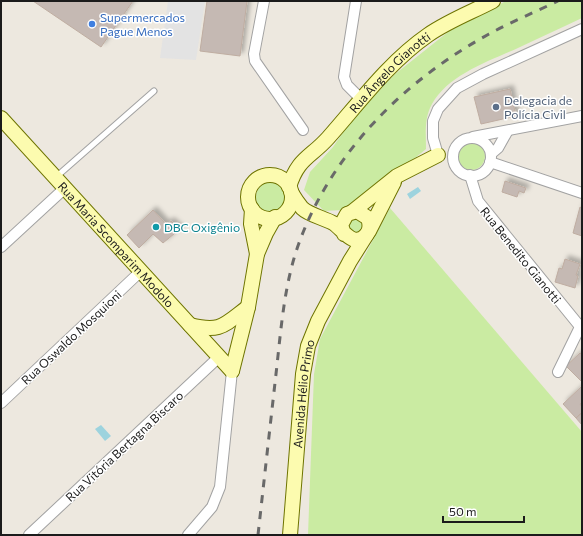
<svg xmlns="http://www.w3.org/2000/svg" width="583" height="536" font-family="Commissioner,sans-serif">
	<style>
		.grass { fill: #caeba2 }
		.parking { fill: #e3e3e3 }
		.water { fill: #9dd3de }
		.building { fill: #c5b9b3; stroke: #bfada1; filter: url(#shadow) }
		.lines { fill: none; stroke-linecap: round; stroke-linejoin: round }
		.lane-casing { stroke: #a2a2a2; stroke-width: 7 }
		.street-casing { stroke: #a2a2a2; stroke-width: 12 }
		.secondary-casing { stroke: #6e7400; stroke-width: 16 }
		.lane { stroke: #fff; stroke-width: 5 }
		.street { stroke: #fff; stroke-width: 10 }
		.secondary { stroke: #fcfbaf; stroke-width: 14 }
		.rail { stroke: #696969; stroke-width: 3; stroke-dasharray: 8 8; stroke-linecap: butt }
		.shop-dot { fill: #3f7fe0; stroke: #fff; stroke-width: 1.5 }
		.service-dot { fill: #5c6f8a; stroke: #fff; stroke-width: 1.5 }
		.culture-dot { fill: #0f9aa8; stroke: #fff; stroke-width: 1.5 }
		.labels { text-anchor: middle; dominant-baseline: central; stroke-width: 3; stroke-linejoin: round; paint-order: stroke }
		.shop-label { font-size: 12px; fill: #366cbe; stroke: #fff; text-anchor: start }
		.street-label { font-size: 12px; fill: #1b1b1b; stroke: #fff }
		.service-label { font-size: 12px; fill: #4e5e75; stroke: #fff; text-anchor: start }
		.culture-label { font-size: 12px; fill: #0d838f; stroke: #fff; text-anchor: start }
	</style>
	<defs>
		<filter id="shadow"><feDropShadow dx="3.5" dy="-3.5" stdDeviation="2" flood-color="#0004"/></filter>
	</defs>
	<rect width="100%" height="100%" fill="#ede8df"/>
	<g class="grass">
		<path d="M506,1H582V18C561,28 539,38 518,48C489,61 448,75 432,104C424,118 426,134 426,149L403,168L343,210L324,211L304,190L310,172L333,147L351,121L394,75L453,28Z"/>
		<circle cx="471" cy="156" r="14"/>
		<circle cx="271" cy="197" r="15"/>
		<path d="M390,208L582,432V535H308L314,374L320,339Z"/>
		<path d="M356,218L363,223V231L353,235L347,224L348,221Z"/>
	</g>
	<path class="parking" d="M168,1H205L196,60L160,58Z"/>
	<g class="water">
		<path d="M418,187L421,191L410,199L407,194Z"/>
		<path d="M101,425L111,436L105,441L95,429Z"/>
	</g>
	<g class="building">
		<path d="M33,1H133L101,47Z"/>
		<path d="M207,1H247L240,56L200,51Z"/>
		<path d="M510,89L516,116L481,124L474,97Z"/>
		<path d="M505,181L526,188L524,193L519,191L517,197L502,192Z"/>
		<path d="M580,207L582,208V236L573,233Z"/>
		<path d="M153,210L166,224L171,221L180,229L163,243L153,234L139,248L127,235Z"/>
		<path d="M565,259L580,264L576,275L578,276L575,288L555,282L559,268L562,269Z"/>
		<path d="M580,353L582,355V382L566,366Z"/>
		<path d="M582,386V402L580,404L582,407V412L576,418L563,404Z"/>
		<path d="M582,413V425L576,418Z"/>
	</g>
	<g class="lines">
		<g class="lane-casing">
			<path id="lane" d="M56,177L154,91"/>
		</g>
		<g class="street-casing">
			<g id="street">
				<path d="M264,1L254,54L255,61L303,130"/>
				<path d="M356,1L344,77L347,85L361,99"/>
				<path d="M473,137L582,116"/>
				<circle cx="472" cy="157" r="19"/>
				<path d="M491,154L498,148L507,132"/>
				<path d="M438,155L433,138V121L438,109L457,88L483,74L582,29"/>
				<path d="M490,162L582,193"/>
				<path d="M470,175L478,201L582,329"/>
				<path d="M1,247L65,188"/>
				<path d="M558,372L580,327"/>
				<path d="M1,403L141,271"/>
				<path d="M29,535L219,357"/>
				<path d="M188,535L212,507L220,487L232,371"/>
			</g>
		</g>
		<g class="secondary-casing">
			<g id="secondary">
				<path id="s1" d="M1,118L232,371"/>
				<circle cx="270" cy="197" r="22"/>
				<path id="s2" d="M289,187C298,158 310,158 328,138C359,103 389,62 428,35C448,21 472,12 493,1"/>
				<path d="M291,192C294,197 298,203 302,208C309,215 324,218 333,223C343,229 353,249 366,235C371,230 370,224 368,218L357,211L347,214L341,225L344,234"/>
				<path d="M252,209L251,224L257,254"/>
				<path d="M352,212L397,176L438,155"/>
				<path d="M369,231L394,182"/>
				<path d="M190,325C221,333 224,325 248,307"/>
				<path d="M232,371L248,307L257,254L266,233L275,217"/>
				<path id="s3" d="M290,535L303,374L308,346L318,321L350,261L367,234"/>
			</g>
		</g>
		<use href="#lane" class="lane"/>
		<use href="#street" class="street"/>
		<use href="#secondary" class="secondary"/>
		<path class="rail" d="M258,535C264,481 270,427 276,374C281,330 284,284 299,243C332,152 405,80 489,34C511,22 535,12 558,1"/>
	</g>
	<circle class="shop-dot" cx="92" cy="24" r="4"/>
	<circle class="service-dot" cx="496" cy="107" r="4"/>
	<circle class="culture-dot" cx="156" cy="227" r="4"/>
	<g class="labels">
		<g class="shop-label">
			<text x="100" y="17">Supermercados<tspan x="100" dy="14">Pague Menos</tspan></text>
		</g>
		<g class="street-label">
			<text stroke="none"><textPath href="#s2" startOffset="154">Rua Ângelo Gianotti</textPath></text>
			<text stroke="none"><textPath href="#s1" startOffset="171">Rua Maria Scomparim Modolo</textPath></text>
			<text transform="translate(521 255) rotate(51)">Rua Benedito Gianotti</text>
			<text transform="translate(71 337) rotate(-43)">Rua Oswaldo Mosquioni</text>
			<text stroke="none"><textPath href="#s3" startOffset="142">Avenida Hélio Primo</textPath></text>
			<text transform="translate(124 446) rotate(-43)">Rua Vitória Bertagna Biscaro</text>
		</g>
		<g class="service-label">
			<text x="504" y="100">Delegacia de<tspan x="504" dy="14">Polícia Civil</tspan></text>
		</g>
		<g class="culture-label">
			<text x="164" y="227">DBC Oxigênio</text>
		</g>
	</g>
	<rect width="583" height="536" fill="none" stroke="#1b1b1b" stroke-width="4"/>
	<path d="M443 516v6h81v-6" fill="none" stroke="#1b1b1b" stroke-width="2"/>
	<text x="449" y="516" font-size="12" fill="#1b1b1b" stroke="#ffffff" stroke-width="3" paint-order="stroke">50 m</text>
</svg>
